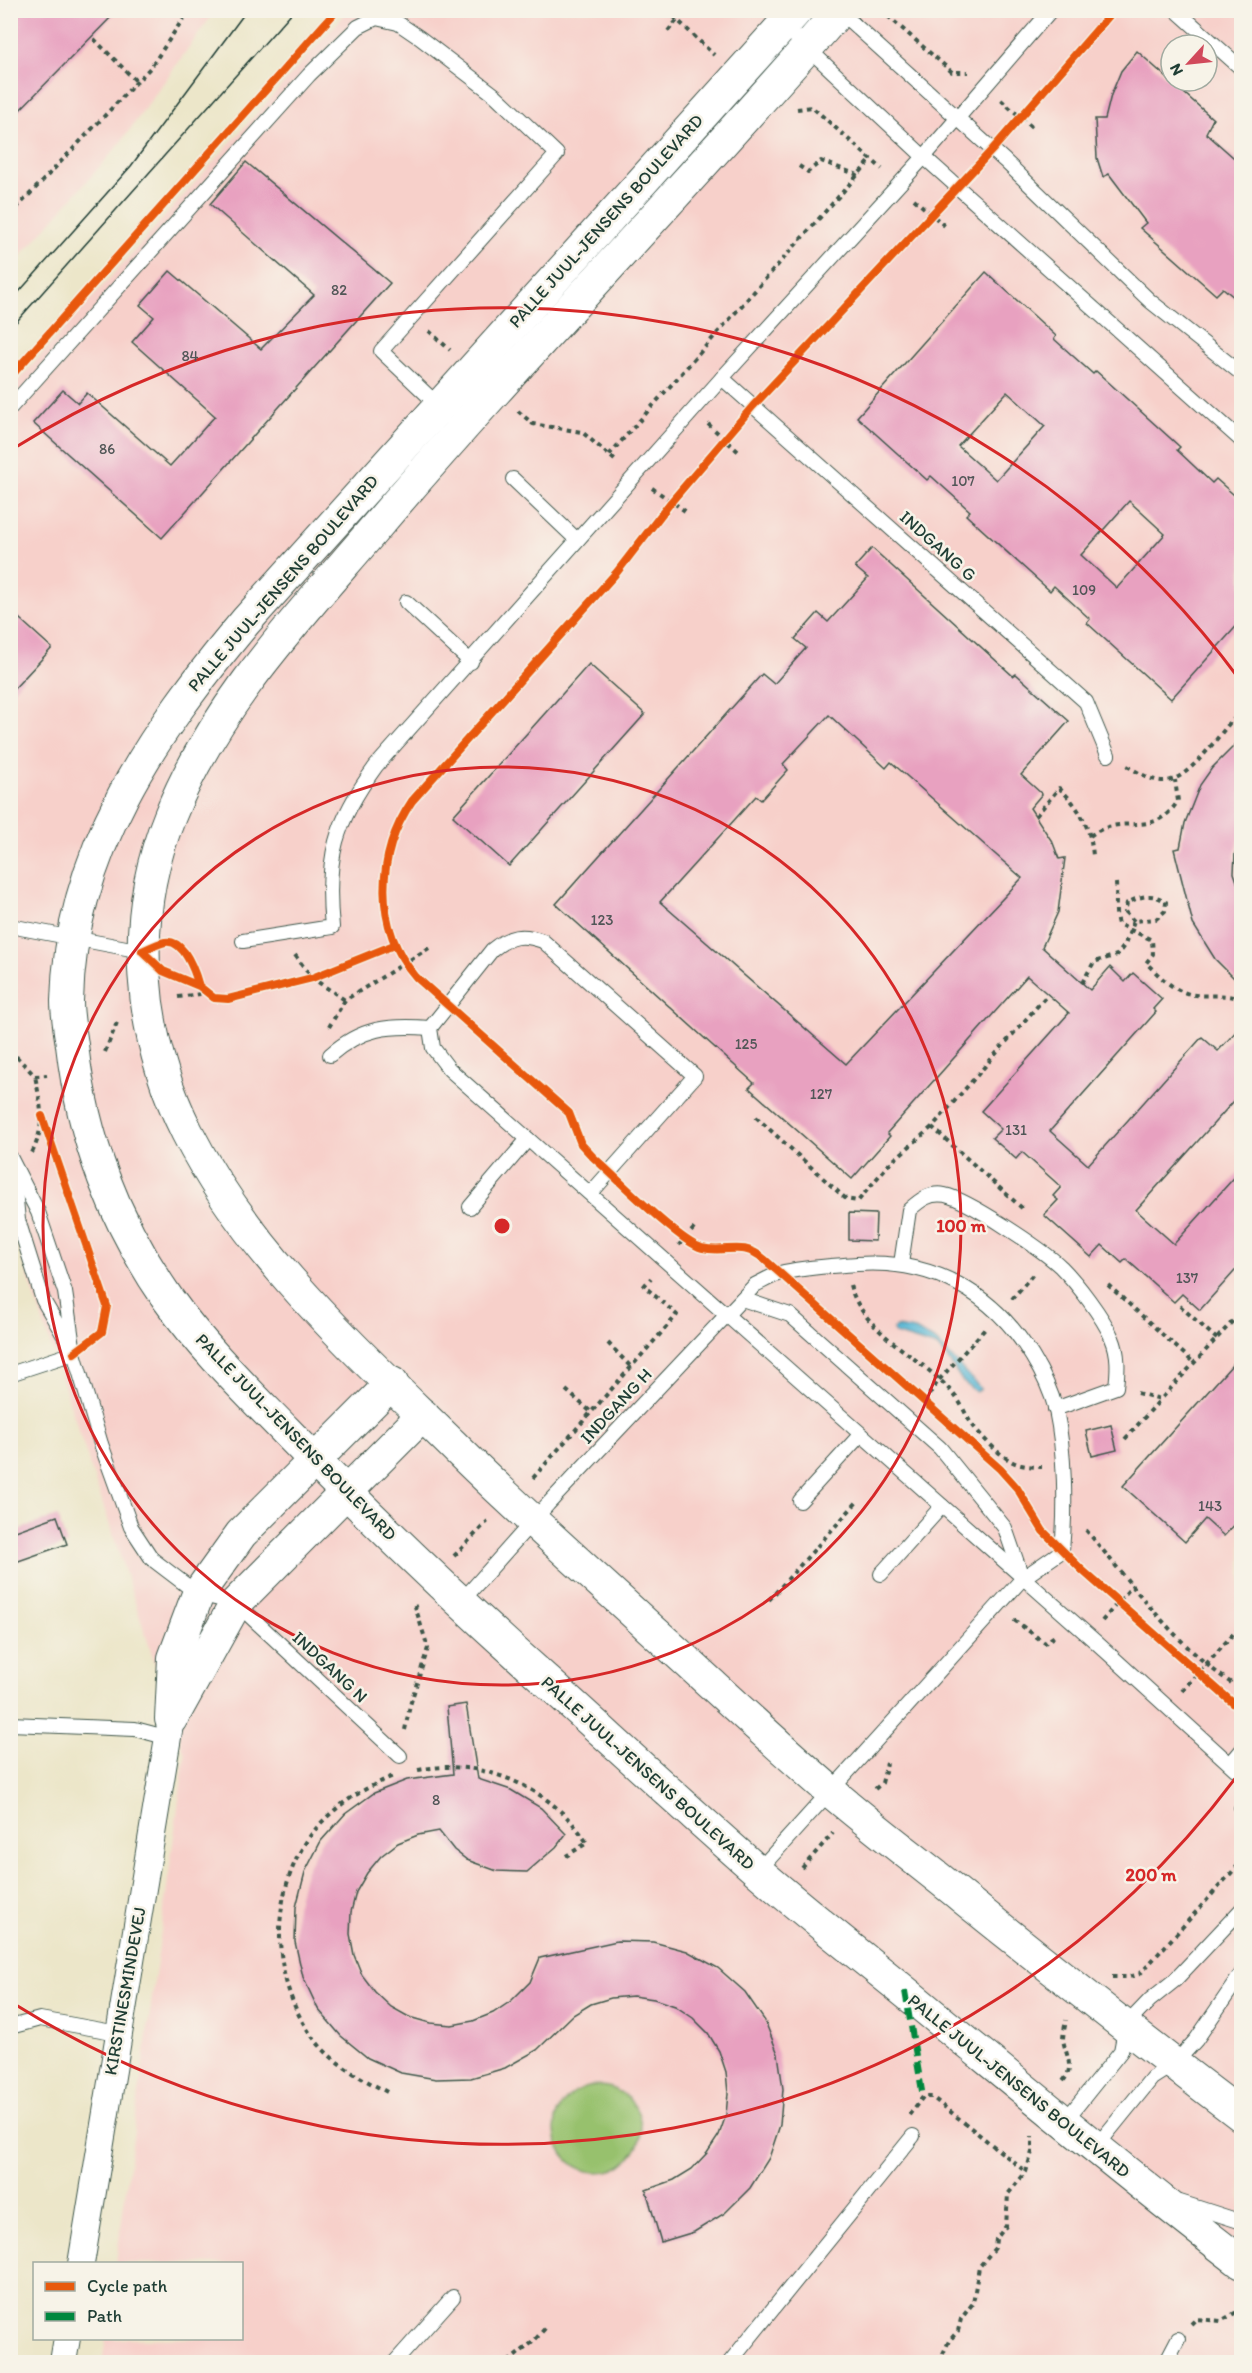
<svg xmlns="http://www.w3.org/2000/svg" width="1252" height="2373" font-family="Itim,sans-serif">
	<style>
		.built { fill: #f7d0ca; fill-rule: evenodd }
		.green { fill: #97c16d; stroke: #5b7f50; stroke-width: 1.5 }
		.water { fill: #57b6d5; stroke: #3b7a84; stroke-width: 1.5 }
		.building { fill: #e8a1c0; fill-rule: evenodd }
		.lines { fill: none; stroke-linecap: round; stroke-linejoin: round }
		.service-casing { stroke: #3e564a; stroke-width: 16 }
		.minor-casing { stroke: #3e564a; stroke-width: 28 }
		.tertiary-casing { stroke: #3e564a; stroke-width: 34 }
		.path { stroke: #3e564a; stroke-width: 4; stroke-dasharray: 4.5 4.5; stroke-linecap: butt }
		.service { stroke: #fff; stroke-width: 14 }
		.minor { stroke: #fff; stroke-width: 26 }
		.tertiary { stroke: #fff; stroke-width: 32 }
		.tram { stroke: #1f3d34; stroke-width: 1.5 }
		.quiet { stroke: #00873e; stroke-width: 6; stroke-dasharray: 12 6; stroke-linecap: butt }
		.cycleway-casing { stroke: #f7f3e8; stroke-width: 11 }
		.cycleway { stroke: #e8590c; stroke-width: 8 }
		.ring { fill: none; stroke: #d62828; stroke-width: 3 }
		.labels { text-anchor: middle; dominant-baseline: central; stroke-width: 5; stroke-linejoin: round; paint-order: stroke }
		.number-label { font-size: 15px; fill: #515657 }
		.street-label { font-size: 18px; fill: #1f3d34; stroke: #f7f3e8 }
		.centre { fill: #d62828; stroke: #f7f3e8; stroke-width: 3 }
		.ring-label { font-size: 18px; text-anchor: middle; font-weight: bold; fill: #d62828; stroke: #f7f3e8; stroke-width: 5; stroke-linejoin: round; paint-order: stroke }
	</style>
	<rect width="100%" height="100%" fill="#f7f3e8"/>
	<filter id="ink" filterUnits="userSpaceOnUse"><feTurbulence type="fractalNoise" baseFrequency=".0167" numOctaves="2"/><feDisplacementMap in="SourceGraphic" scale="12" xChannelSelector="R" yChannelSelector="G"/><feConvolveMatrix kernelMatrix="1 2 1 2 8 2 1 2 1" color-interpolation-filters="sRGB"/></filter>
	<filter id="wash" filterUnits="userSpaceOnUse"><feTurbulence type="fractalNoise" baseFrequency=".008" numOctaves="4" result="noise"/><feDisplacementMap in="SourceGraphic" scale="24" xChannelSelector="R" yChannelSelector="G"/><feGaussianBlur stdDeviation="1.35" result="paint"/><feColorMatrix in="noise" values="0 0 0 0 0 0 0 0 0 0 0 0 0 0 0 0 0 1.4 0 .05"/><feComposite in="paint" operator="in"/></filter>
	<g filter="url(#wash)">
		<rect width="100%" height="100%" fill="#ece6c9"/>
		<g class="built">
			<path d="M11,11H215L118,146L11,267Z"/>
			<path d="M348,11H1241V2362H102L106,2339L242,2338V2264L116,2263L185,1755L11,1224L10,390ZM1171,45H1207V81H1171Z"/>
		</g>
		<circle class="green" cx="598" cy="2129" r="43"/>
		<path class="water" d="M896,1327L915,1330L936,1341L981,1389L976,1392L963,1382L948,1359L937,1347L895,1334L893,1330Z"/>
		<g id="blocks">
			<g class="building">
				<path d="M10,10H118L10,120Z"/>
				<path d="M1137,51L1213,119L1206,133L1242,165V304L1223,288L1216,295L1140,228L1146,223L1109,174L1103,177L1097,158L1095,119H1105L1111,95L1121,71Z"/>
				<path d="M246,162L390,283L162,538L33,423L63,390L78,403L87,393L170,466L215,416L132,342L154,317L140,305L170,271L261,349L314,295L210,204Z"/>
				<path d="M986,272L1056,336L1054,339L1093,374L1096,371L1180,447L1177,450L1212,483L1216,479L1242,502V620L1171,699L1087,623L1090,619L1054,586L1050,591L966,515L970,511L931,476L927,480L857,417ZM1007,392L1045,426L996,480L958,446ZM1129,501L1165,534L1117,588L1081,555Z"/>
				<path d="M872,548L1013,676L1016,674L1069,721L1021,775L1042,794L1030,808L1053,843L1059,859L1065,858L1058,912L1042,947L1090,990L1110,967L1125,982L1133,973L1162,999L1153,1009L1156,1012L1050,1131L1088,1165L1202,1037L1218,1051L1242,1025V1092L1136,1210L1174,1244L1242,1169V1263L1200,1310L1182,1294L1174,1302L1126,1259L1122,1263L1102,1245L1091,1257L1044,1215L1058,1200L1053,1196L1061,1187L1022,1152L1016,1159L992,1138L1001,1129L981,1111L1069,1013L1027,976L887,1133L890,1136L852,1179L749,1088L754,1083L556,904L762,674L774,684L806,648L795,639L818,613L828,622L868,578L855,567ZM829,715L886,768L891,762L1022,878L846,1064L660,902L756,796L761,800L788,770L783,764Z"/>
				<path d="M10,610L52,648L10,693Z"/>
				<path d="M589,664L645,714L509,866L453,816Z"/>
				<path d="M1242,738V830L1235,854L1234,873L1242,896V986L1215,959L1193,924L1174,849L1180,848L1185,823L1200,785L1212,768Z"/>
				<path d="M849,1213L876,1214L875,1241L849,1240Z"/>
				<path d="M1242,1354V1517L1224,1536L1205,1519L1185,1542L1123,1486Z"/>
				<path d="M1111,1425L1117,1450L1092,1456L1086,1431Z"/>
				<path d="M57,1516L67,1544L10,1564V1533Z"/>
				<path d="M466,1704L478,1779L511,1790L541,1808L566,1834L556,1847L527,1872L497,1871L467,1860L454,1850L439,1831L418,1835L398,1843L381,1856L367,1873L356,1892L351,1912L350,1934L354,1955L362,1975L375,1992L391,2007L409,2017L430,2023L452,2025L473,2021L493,2013L511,2001L530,1982L540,1958L617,1941L653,1942L687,1951L718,1968L745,1992L765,2021L778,2054L783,2089L780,2125L769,2158L750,2188L725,2213L694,2232L661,2242L646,2190L674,2180L692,2169L707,2153L719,2135L726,2115L728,2093L726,2072L719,2051L708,2033L693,2018L675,2006L654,1999L633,1996L611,1998L591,2004L573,2015L537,2050L505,2068L471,2078L436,2079L401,2073L368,2058L341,2036L318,2009L303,1977L295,1942L296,1907L305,1872L321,1841L345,1814L374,1793L407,1780L453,1774L447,1707Z"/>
			</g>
		</g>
	</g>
	<g filter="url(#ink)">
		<use href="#blocks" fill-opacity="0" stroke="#3e564a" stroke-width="1.5"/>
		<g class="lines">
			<g class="service-casing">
				<g id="service">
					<path d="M838,10L1005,161L1150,301L1242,374"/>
					<path d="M1176,10L1242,69"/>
					<path d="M784,26L924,157L1242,441"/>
					<path d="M722,378L1086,702L1108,755"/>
					<path d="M10,408L309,75L358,27L376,18L398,23L420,38L496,96L557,154L381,351L441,408"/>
					<path d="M513,479L577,540"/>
					<path d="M406,602L471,662"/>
					<path d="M10,926L142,951"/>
					<path d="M243,941L332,927C325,858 335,822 376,766L722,378L924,157L1051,10"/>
					<path d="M330,1055C362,1027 389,1025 430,1028"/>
					<path d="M10,1157L38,1212L65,1292L74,1353"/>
					<path d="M13,1170L18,1220L43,1300L70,1346"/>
					<path d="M590,1194L695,1076L543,941C522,933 509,936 492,950L430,1028L433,1048L449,1069L590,1194L1097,1643L1242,1775"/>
					<path d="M470,1207L528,1139"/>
					<path d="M901,1264L909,1210C920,1200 930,1192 945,1195C969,1200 1043,1250 1061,1267C1077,1283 1103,1317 1112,1338C1119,1354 1118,1370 1116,1387L1055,1409"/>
					<path d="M742,1299L790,1315L940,1448L1005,1528L1022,1577"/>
					<path d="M10,1374L74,1353L101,1444L131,1527L152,1559L198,1594L236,1603L400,1756"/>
					<path d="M800,1501L861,1434"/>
					<path d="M881,1574L942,1506"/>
					<path d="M460,1603L548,1504L755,1285C763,1281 772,1276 780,1273C803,1267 833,1266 857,1264C932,1259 993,1292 1032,1356C1042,1372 1051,1391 1056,1410C1065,1452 1066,1507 1062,1551L1023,1578L758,1871"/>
					<path d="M10,1724L135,1729L169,1738"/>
					<path d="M1231,1763L1242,1750"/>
					<path d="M10,2027L40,2019L118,2033"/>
					<path d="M1064,2122L1121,2051L1126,2025L1150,2000L1175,1980L1242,1909"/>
					<path d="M1096,2147L1152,2078L1174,2064L1196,2040L1242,1973"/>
					<path d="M1180,2202L1242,2222"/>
					<path d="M395,2362L453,2297"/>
					<path d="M730,2362L913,2136"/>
					<path d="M1166,2362L1178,2339"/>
				</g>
			</g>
			<g class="minor-casing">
				<g id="minor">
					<path d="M81,2264L171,1719"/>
					<path d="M63,2362L67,2338"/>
				</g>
			</g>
			<g class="tertiary-casing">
				<g id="tertiary">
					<path d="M797,10L246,621C154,731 70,851 67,1001C67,1016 70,1031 72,1045C83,1140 114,1221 168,1299C202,1347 245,1389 286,1431C368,1516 453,1597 540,1675C611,1739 681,1804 753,1867C811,1918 873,1965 932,2014C1035,2098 1136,2182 1242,2263"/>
					<path d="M840,10C688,186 525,352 375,528C299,617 214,706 170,816C128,918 138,1034 187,1132C249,1255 355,1349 452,1444C516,1508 584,1567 650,1628C710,1682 768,1737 829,1790C872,1827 918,1861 962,1897C1054,1971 1147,2044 1242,2116"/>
					<path d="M175,1713L236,1603L423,1415"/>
					<path d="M171,1719L174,1658L198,1594L241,1534L392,1383"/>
				</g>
			</g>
			<g class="path">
				<path d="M667,10L714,55"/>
				<path d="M881,10L952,72H968"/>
				<path d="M668,31L685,11"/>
				<path d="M94,39L137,82"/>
				<path d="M1001,100L1033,128"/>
				<path d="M797,109L812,107L882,169"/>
				<path d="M799,166L808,172L821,161L858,175"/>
				<path d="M914,199L946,227"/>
				<path d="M10,215L151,67L189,10"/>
				<path d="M429,331L450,350"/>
				<path d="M518,411L533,424L582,432L617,462"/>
				<path d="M708,424L741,454"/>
				<path d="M609,455L871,160"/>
				<path d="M652,488L688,513"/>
				<path d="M1127,766C1138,772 1152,782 1165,781C1188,781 1218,736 1233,719"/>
				<path d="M1036,816L1059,788C1079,806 1091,828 1093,856"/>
				<path d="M1090,836C1124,811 1152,841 1178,801L1175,780"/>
				<path d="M1116,883C1117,897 1114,911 1118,924L1152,940L1153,954L1146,963C1160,976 1171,989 1189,994C1207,998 1224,992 1242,1000"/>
				<path d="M295,955L312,978L345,1000"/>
				<path d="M1082,983L1094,962L1117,955L1124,946L1134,921L1156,919L1165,911L1166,902C1152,892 1141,896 1127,903L1125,912L1134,921"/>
				<path d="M178,997L208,993"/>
				<path d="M329,1027L345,1000L429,948"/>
				<path d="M10,1050L35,1076L47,1075"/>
				<path d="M105,1052L118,1020"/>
				<path d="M756,1117L846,1199L858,1201L889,1164L932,1127"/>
				<path d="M32,1153C46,1124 41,1106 35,1076"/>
				<path d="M1022,1208L932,1127L1048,994"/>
				<path d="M679,1245L697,1225"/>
				<path d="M850,1285C864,1336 923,1356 955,1396C962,1404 965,1414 971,1423C980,1435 998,1454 1011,1461C1019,1466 1032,1467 1042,1467"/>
				<path d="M1108,1285L1194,1363"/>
				<path d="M1012,1299L1034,1273"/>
				<path d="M1180,1306L1217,1339"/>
				<path d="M608,1343L631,1367"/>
				<path d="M566,1390L591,1412"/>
				<path d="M1137,1393L1161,1399L1242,1311"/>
				<path d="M924,1402L939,1380L985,1329"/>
				<path d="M1125,1439L1161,1399"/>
				<path d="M533,1478L677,1315L644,1286L651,1278"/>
				<path d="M1086,1530C1133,1585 1179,1651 1242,1690"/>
				<path d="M454,1556L488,1521"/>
				<path d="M769,1600L857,1502"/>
				<path d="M1014,1620L1045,1643L1056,1635"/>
				<path d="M1102,1621L1133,1585"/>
				<path d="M1182,1691L1242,1624"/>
				<path d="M405,1730L410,1705L428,1648L414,1603"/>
				<path d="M418,1770C482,1757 553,1788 587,1843L566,1856"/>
				<path d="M875,1789L882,1783L887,1763"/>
				<path d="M1242,1800L1235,1808L1242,1821"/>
				<path d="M802,1868L833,1833"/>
				<path d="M1112,1977H1129L1140,1974L1242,1861"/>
				<path d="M1063,2081C1075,2068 1066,2055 1063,2040C1063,2034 1065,2026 1066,2020"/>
				<path d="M387,2092C363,2079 339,2067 320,2046C265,1984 266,1874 327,1817C347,1798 368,1787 393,1776"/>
				<path d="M909,2115L923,2097H932L1026,2172"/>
				<path d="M1191,2324L1196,2319L1221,2321L1235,2313L1242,2318"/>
				<path d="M508,2362L534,2341L547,2326"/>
				<path d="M939,2362L949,2341L958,2331L961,2319L973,2303L979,2267L995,2248L996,2239L1006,2226L1008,2194L1026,2172L1032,2152V2136"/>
			</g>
			<use href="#service" class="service"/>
			<use href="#minor" class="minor"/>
			<use href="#tertiary" class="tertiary"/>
			<g class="tram">
				<path d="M10,302L131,166L247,10"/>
				<path d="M10,329L294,10"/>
			</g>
			<path class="quiet" d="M905,1991L923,2097"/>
			<g class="cycleway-casing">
				<g id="cycleway">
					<path d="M1114,10L992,150L753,406L671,502L617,572L412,801C376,854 373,927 416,977L569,1113L581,1144L593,1157C615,1176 679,1242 702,1248C727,1254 741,1240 764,1259L1000,1469L1017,1488L1043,1531L1082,1570L1242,1711"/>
					<path d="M10,377L337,10"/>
					<path d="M199,986C195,972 184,939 165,942C157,944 149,948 142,951L163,971L199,986L214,998L228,999L312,978L394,945"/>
					<path d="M42,1116L107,1306L102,1332L74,1353"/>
				</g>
			</g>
			<use href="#cycleway" class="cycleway"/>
		</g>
	</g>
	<g class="ring">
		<circle cx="502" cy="1226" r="459"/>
		<path d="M1240 1772A918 918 0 0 1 16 2005M16 447A918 918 0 0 1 1240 680"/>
	</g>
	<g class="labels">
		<g class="number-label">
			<text x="339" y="290">82</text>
			<text x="190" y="356">84</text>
			<text x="107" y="449">86</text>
			<text x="963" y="481">107</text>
			<text x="1084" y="590">109</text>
			<text x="602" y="920">123</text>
			<text x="746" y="1044">125</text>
			<text x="821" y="1094">127</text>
			<text x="1016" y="1130">131</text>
			<text x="1187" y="1278">137</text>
			<text x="1210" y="1506">143</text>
			<text x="436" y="1800">8</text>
		</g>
		<g class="street-label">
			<text transform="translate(606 221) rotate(-48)">PALLE JUUL-JENSENS BOULEVARD</text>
			<text transform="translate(938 546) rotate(42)">INDGANG G</text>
			<text transform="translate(283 583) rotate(-49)">PALLE JUUL-JENSENS BOULEVARD</text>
			<text transform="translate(616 1406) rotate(-47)">INDGANG H</text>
			<text transform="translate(296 1437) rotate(46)">PALLE JUUL-JENSENS BOULEVARD</text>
			<text transform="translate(330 1667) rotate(43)">INDGANG N</text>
			<text transform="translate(648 1773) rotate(42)">PALLE JUUL-JENSENS BOULEVARD</text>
			<text transform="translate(125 1991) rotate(-80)">KIRSTINESMINDEVEJ</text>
			<text transform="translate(1019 2086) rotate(39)">PALLE JUUL-JENSENS BOULEVARD</text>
		</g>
	</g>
	<circle cx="502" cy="1226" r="9" class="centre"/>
	<g class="ring-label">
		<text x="961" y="1232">100 m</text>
		<text x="1151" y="1881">200 m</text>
	</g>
	<rect width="1252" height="2373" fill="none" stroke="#f7f3e8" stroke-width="36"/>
	<rect x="33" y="2262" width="210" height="78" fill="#f7f3e8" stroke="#a1aaa0" stroke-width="1.5"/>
	<rect x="45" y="2282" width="30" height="9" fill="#e8590c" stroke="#a1aaa0" stroke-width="1.5"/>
	<text x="87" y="2292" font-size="18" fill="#1f3d34">Cycle path</text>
	<rect x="45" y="2312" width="30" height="9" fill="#00873e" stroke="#a1aaa0" stroke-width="1.5"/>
	<text x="87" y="2322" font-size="18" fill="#1f3d34">Path</text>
	<g transform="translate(1189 63) rotate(243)"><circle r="28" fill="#f7f3e8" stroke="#a1aaa0" stroke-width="1.5"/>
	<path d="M0-4.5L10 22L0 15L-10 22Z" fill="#d1495b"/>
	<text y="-9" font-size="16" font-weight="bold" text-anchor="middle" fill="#1f3d34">N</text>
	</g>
</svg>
